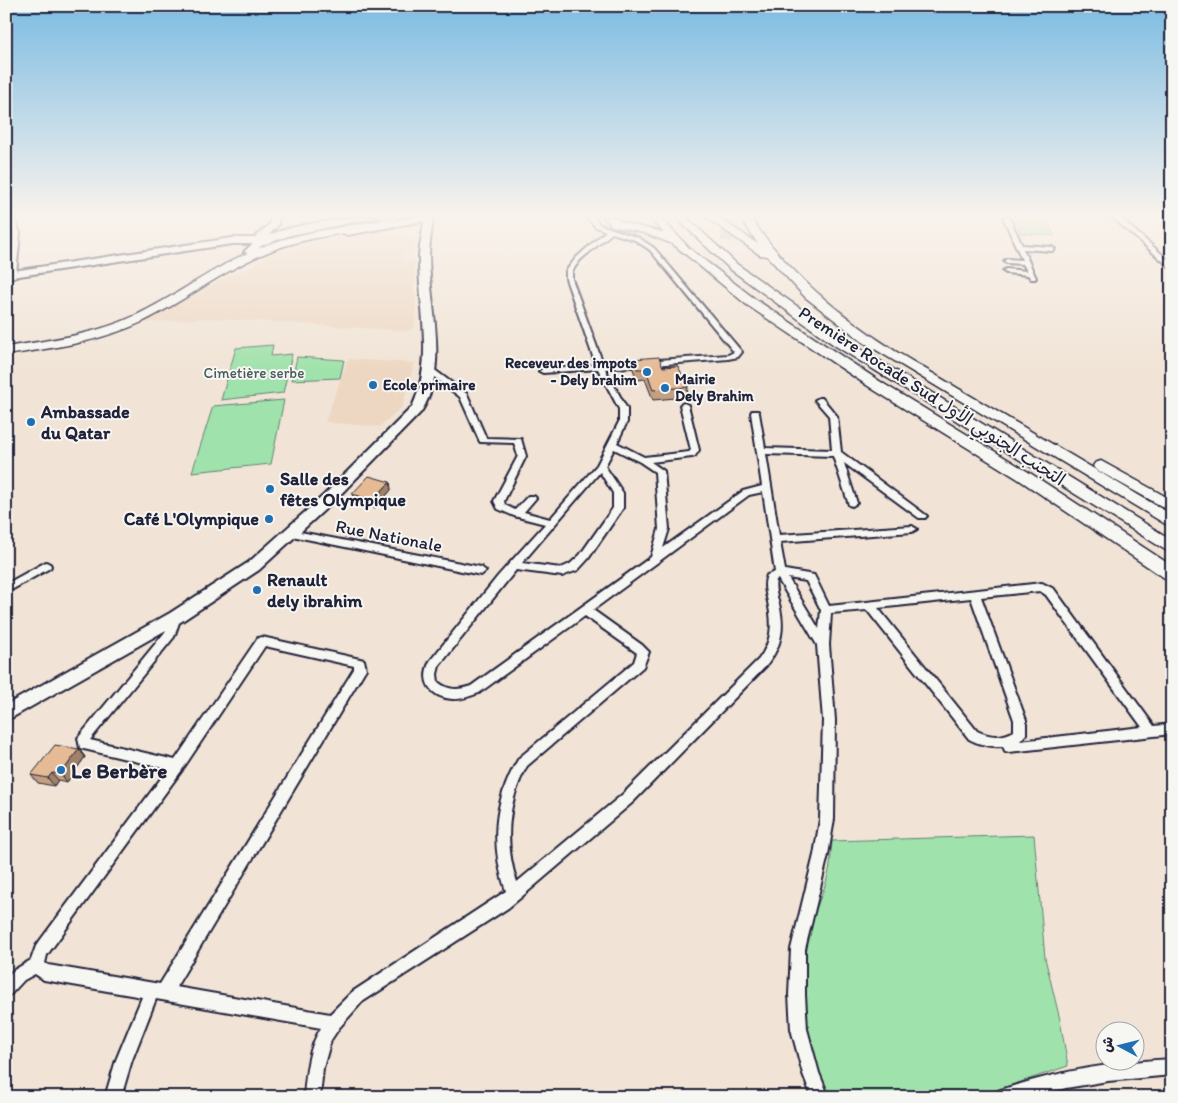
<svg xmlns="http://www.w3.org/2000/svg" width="1178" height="1103" font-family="Itim,'Playpen Sans Arabic',sans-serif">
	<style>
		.built { fill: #edd7c2 }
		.green { fill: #a0e2ab; stroke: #618273 }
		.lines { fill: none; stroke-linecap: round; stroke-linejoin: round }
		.highway-tunnel { stroke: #c8bdb7; stroke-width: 12; stroke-dasharray: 12 5.5; stroke-linecap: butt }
		.street-casing { stroke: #22223b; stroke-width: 4 }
		.secondary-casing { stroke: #22223b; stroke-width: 4 }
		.primary-casing { stroke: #22223b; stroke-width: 4 }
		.highway-casing { stroke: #22223b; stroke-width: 3 }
		.street { fill: #f6f6f2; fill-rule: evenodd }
		.secondary { fill: #f6f6f2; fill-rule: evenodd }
		.primary { fill: #f6f6f2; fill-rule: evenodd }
		.highway { fill: #f6f6f2; fill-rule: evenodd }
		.wall { fill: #c5a080; stroke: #22223b }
		.shaded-wall { fill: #a08268; stroke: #22223b }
		.building { fill: #e5ba95; stroke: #22223b }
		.poi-dot { fill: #1f6fb2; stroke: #f6f6f2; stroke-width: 2 }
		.labels { text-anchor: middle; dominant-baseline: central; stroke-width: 4; stroke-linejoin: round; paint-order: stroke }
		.far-poi-label { font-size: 15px; font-weight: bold; fill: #22223b; stroke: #f6f6f2; text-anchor: start }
		.far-park-label { font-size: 15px; fill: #485c5d; stroke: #f6f6f2 }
		.street-label { font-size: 18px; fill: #22223b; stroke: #f6f6f2 }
		.poi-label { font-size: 18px; font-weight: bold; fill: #22223b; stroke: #f6f6f2; text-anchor: start }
		.near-poi-label { font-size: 21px; font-weight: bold; fill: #22223b; stroke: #f6f6f2; text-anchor: start }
	</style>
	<rect width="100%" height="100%" fill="#f1e4d6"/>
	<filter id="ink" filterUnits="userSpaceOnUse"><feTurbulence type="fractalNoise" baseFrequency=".02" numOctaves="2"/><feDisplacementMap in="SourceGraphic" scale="10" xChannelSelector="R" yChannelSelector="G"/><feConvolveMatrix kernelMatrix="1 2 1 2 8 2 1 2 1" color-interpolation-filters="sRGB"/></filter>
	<g filter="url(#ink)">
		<g class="built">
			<path d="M377,230L412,238L413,250L401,257L415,262V284L412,291L416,293L415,327L408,331L208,318L144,323L145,320L210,285L252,266L269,253L314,241Z"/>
			<path d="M348,359L414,363L402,407L379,427L325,422Z"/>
		</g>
		<g class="green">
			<path d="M1016,217H1047L1054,236L1020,233Z"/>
			<path d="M273,345L271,356L292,354L283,393L221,400L236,348Z"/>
			<path d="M297,357L344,360L340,378L292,380Z"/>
			<path d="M284,400L271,464L192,472L213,406Z"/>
			<path d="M1034,835L1045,958L1060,1020L1068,1066L976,1097H830C803,1040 797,975 814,915C818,902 825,889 828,875C831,865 831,852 832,841Z"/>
		</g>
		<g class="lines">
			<g class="highway-tunnel">
				<path d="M393,221L408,217"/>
				<path d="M727,241L728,221"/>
			</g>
			<g class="street-casing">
				<g id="street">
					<path d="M8,217H14L20,233L16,274L13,276L10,274L14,233Z"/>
					<path d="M586,217H593L600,225L639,238L654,248L742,352L738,357L728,359L605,369L627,409V422L617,443L644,457L689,452L691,450L680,405L684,403L688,405L699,450L695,456L692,457L651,462L664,471L669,529L663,548L743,491L762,486L751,413L752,411H758L759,413L765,448L832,450L829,416L815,400L819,398H822L837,416L841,452L927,516L925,518H919L844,463L857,503L852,506L849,505L833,456L766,454L779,535L912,526L917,529L912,532L780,542L785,570L814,575L829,606L1042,583L1054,589L1154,726L1172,724V734L1009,752L1005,751L1003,746C991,747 980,745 969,739L867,610L831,613L829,645L835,720L834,819L828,855L805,949V995L807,1029L819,1073L829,1097H812L803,1074L791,1029L789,995L791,949L814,855L820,819L823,720L817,645L778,579L776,580C774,589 777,596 779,604C785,628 782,645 767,665L633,802L519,899L508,908L362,1002L339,1028L331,1040L323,1068L320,1097H304C306,1074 308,1048 321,1028L156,999L132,1060L121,1097H105L116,1060L142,997L44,980L35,974L24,980L11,994L6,997V977L14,970L31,960L36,946L168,769L84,749L80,748L78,738L165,632L172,614H180L181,617L174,637L90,740L175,760L258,638L262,637L360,659L364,660L366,669L364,672L176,987L330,1014L352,992L506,891C490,844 493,801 519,758L634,662L637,653L585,616L479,693C471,696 461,700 452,699C430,697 420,681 430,661L498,576L545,524L514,516L498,509L494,501L518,456L514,443L480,442L460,397L425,370L429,368H432L467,394L486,438L521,439L526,456L504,501L505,505L515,510L528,496H534L536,498L524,512L550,519L597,465L619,422V409L598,369L543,373L539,371L543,369L596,365L566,279V271L576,258L606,231L596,227ZM612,233L635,240L650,250L734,352L728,355L603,364L572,279V271L580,260ZM614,449L640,462L655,472L659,529L651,557L471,686C458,690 449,691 438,682L437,674L439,666L516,570L562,576L578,570L588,559L623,508V493L605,466ZM600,472L613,493V508L580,555L570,564L561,568L522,563ZM763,492L775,572L767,575C763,585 766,593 768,602C773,624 772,641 759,659L623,794L517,882C504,844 507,801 527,766L643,667L649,652L642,645L593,610L749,495ZM788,578L806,581L821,610L819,629ZM1040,591L1046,595L1142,727L1020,741L1026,734V720L981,597ZM971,598L1014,720V731C1002,738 989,737 977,731L878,608ZM265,646L354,666V669L160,984L48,965L45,963L47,955L182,770Z"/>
					<path d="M1003,217H1009L1022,245L1052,247L1055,249L1052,251L1023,249L1036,278L1035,279H1031L1028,275L1006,273L1003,271L1006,269L1027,271L1023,264L1007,263L1004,261L1007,259L1022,260Z"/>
					<path d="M1112,217H1119L1172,263V269Z"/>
					<path d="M290,530L481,567L486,571L481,575L287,535L285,533Z"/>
					<path d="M46,562L50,564L51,566L50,568L6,593V584Z"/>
					<path d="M1172,1059V1075L1108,1081L1066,1088L1032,1097H996L998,1091L1004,1089C1059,1071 1114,1062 1172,1059Z"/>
				</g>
			</g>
			<g class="secondary-casing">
				<path id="secondary" d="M270,217H278V225L257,248L252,244H232L6,278V272L232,238H254L270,224Z"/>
			</g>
			<g class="primary-casing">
				<g id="primary">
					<path d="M357,217H379L291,235L261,246L252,254L244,252C266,226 325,222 357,217Z"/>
					<path d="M413,217H433C432,230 429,243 429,256C429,305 450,367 421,412L334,501L259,570L182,621L6,721V705L170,613L249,562L324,495L412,407C435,359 418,306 419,255C420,243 423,232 424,221L347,235L342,232Z"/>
				</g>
			</g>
			<g class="highway-casing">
				<g id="highway">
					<path d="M603,217H614C626,227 649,227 664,233L649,217H660L690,249L755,299L884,384L1030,473L1172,566V581L1166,579L1018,479L874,390L747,305L673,244L644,233L612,226Z"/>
					<path d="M675,217H686L738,265L844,339L1172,540V554L834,345L730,269Z"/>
					<path d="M706,217H718L758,244L740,217H750C789,274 838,314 895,351L1172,515V528L863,342L805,297L767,256L760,255Z"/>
					<path d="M393,218L398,221L397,223C353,234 309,235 268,252C223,270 185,301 142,322C100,342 52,348 6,355V347C49,340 93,335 132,317C176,297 214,266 259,248C302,230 348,227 393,218Z"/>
					<path d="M1101,461L1172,500V512L1095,469L1093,466L1095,463Z"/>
				</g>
			</g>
			<use href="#street" class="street"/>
			<use href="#secondary" class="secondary"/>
			<use href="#primary" class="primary"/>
			<use href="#highway" class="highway"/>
		</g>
		<g class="wall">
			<path d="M633,359L688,387L687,397L653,400L645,379L637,380L633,369Z"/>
			<path d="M390,482L391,490L375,508L354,502L352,494Z"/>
			<path d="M79,749L85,757L67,782L58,780L54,786L38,783L31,775Z"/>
		</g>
		<g class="shaded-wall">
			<path d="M390,482L391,490L375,508L373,500Z"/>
			<path d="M79,749L85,757L67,782L61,774Z"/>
			<path d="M52,773L58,780L54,786L48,778Z"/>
		</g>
		<g class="building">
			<path d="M659,357L663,367L678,366L688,387L653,390L646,369H637L633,359Z"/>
			<path d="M369,476L390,482L373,500L352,494Z"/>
			<path d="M55,745L79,749L61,774L52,773L48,778L31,775Z"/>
		</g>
	</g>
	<linearGradient id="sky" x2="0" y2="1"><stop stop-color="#7cbce2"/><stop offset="0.58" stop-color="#f9f3ed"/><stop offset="1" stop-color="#f9f3ed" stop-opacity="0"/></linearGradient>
	<rect width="1178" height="372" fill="url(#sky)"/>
	<g class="poi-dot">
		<circle cx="647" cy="372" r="5"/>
		<circle cx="373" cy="385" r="5"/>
		<circle cx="665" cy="388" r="5"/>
		<circle cx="31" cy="422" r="5"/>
		<circle cx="270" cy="489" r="5"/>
		<circle cx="269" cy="519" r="5"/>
		<circle cx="257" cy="590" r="5"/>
		<circle cx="61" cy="770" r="5"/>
	</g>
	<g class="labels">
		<g class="far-poi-label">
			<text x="637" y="363" text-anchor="end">Receveur des impots<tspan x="637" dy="17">- Dely brahim</tspan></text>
			<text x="675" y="379">Mairie<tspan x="675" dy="17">Dely Brahim</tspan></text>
			<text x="383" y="385">Ecole primaire</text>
		</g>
		<g class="far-park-label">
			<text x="254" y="373">Cimetière serbe</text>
		</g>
		<g class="street-label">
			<text transform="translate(932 396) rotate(33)">Première Rocade Sud التجنب الجنوبي الأول</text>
			<text transform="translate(389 536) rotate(11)">Rue Nationale</text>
		</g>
		<g class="poi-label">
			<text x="41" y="412">Ambassade<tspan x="41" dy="21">du Qatar</tspan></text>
			<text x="280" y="479">Salle des<tspan x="280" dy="21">fêtes Olympique</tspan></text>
			<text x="259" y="519" text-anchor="end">Café L'Olympique</text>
			<text x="267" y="580">Renault<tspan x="267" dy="21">dely ibrahim</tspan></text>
		</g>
		<g class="near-poi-label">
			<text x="71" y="770">Le Berbère</text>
		</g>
	</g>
	<rect width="1178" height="1103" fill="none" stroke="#f6f6f2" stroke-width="25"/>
	<rect x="12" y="12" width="1153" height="1078" fill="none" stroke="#22223b" stroke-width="2" filter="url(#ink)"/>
	<g transform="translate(1120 1046) rotate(277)"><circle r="24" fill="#f6f6f2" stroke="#a1a1a9"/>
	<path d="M0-4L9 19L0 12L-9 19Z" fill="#1f6fb2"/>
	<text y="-8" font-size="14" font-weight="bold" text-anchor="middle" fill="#22223b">ش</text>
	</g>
</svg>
